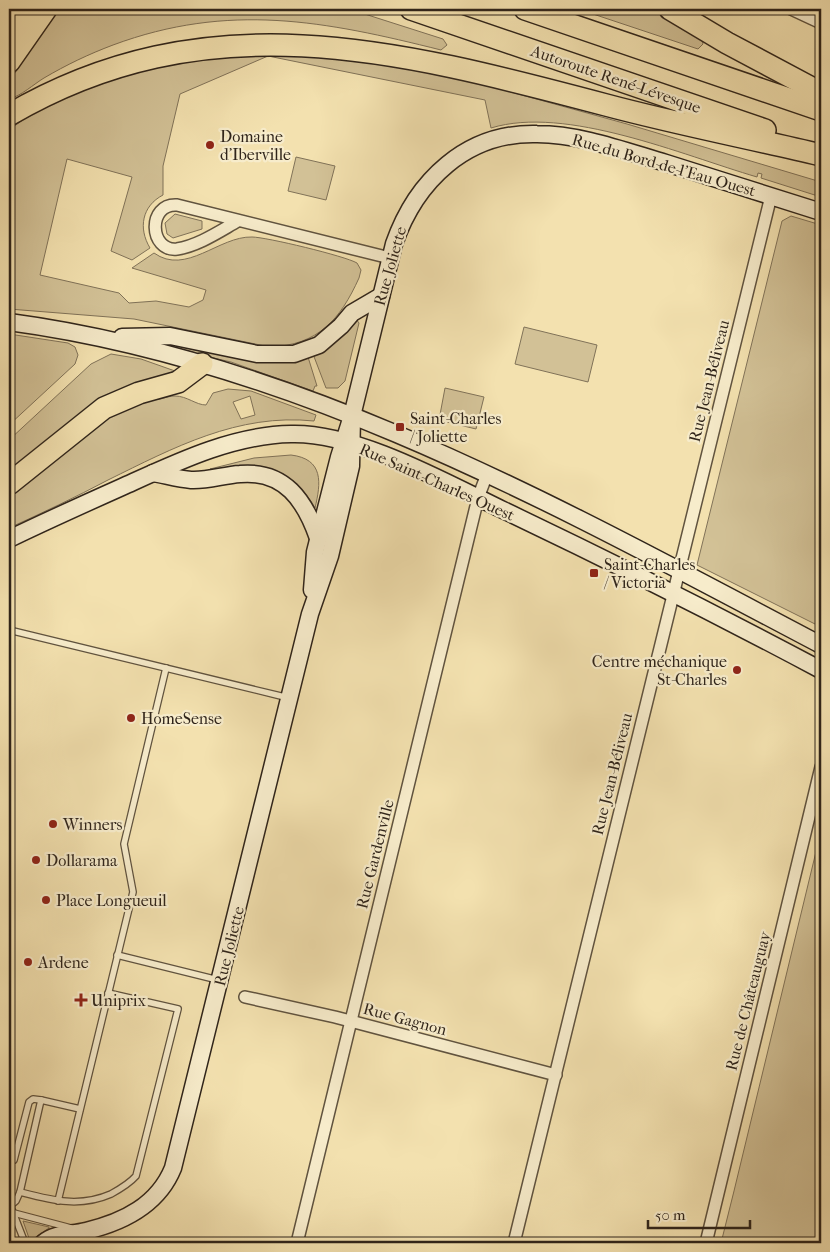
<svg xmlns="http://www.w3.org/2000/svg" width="830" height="1252" font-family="'IM FELL French Canon',serif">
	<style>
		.green { fill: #d2c196; stroke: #807258; fill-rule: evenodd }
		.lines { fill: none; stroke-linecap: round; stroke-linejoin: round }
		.lane-casing { stroke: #60533f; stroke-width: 8 }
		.street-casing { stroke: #60533f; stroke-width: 14 }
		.secondary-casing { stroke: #2f241a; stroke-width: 19 }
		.highway-casing { stroke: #2f241a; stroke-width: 24 }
		.lane { stroke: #f7eccb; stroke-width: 5.5 }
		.street { stroke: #f7eccb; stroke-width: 11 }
		.secondary { stroke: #f7eccb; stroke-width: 16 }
		.highway { stroke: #f3e1af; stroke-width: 21 }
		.poi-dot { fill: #8f2418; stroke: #f7eccb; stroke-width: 2 }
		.labels { text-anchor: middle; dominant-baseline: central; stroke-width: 4.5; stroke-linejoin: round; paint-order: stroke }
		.street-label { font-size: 16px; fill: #2f241a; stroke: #f7eccb }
		.poi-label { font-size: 16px; fill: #2f241a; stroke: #f7eccb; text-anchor: start }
	</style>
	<rect width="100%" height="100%" fill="#f3e1af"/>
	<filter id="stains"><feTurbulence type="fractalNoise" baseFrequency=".004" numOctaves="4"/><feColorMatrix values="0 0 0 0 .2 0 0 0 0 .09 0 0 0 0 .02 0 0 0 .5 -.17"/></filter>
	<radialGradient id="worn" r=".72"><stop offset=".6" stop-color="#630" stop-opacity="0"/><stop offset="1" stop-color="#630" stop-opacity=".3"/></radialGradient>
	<g class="green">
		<path d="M57,9H349L443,39L447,45L441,50C325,21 229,2 113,45C89,54 66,65 44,78C34,84 21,96 9,99V82Z"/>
		<path d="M578,9H651L702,40L703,44L698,49Z"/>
		<path d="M293,42L482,84L627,124L821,182V197L761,178L762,174L758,173L757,177C682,155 566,105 491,128L485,100L268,56L180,94L163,166V195C142,206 138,228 150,248L132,260L111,251L132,177L67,159L40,275L119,293L129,303L156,301L189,307L203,300L206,290L132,268L154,253C186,276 219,236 252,237C266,237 345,256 357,263L361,270L359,278C340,320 318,345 270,347L134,319L9,309V130L31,114L89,80Z"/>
		<path d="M296,157L335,166L326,200L288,191Z"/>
		<path d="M175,214L202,221V229L173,238L167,234L165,223Z"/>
		<path d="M791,216L821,225V627L697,565L782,221Z"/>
		<path d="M356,319L359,323L345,381L338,388H326L313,354Z"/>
		<path d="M524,327L597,345L588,382L515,364Z"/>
		<path d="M9,334L68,343L75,347L78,355L75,364L9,425Z"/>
		<path d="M171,342L266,362L289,361L308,357L317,386H315L313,391L231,362L170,348Z"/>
		<path d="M111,354L141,359L175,371L100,398L9,471V440L91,364Z"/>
		<path d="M445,388L484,397L476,429L439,420Z"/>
		<path d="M228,389L251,391L316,415L314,421C238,413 173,448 108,480C76,497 42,513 9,528V495L108,415L152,399C160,401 166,396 175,396C187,396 196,405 206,405L213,393ZM250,396L255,415L241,419L233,402Z"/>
		<path d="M291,455C324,459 321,483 315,508C302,484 276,466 249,466C236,465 223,469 210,469L254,458Z"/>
		<path d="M821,831V1243H721L734,1191Z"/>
		<path d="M23,1221L49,1227V1228L30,1241Z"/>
	</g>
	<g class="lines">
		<g class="lane-casing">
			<g id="lane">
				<path d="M9,630L289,698"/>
				<path d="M117,955L218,980"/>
				<path d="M14,1160L29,1102L33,1099L41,1100"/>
				<path d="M20,1192C51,1200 79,1208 111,1194C120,1189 129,1184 136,1176L178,1009L108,993"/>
				<path d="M58,1201L133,892L124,844L166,668"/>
				<path d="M9,1202L25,1243"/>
				<path d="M9,1207L16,1201L20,1192L41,1100L80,1109"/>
				<path d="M14,1213L71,1228"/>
			</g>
		</g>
		<g class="street-casing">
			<g id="street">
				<path d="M791,9L821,23"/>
				<path d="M238,221C220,231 198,246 177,249C149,252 147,203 177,205L390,258"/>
				<path d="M245,997L335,1017L556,1075"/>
				<path d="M297,1243L478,498L487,474"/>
				<path d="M514,1243L771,196"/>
				<path d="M706,1243L821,767"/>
			</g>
		</g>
		<g class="secondary-casing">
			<g id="secondary">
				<path d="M9,322C301,361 564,510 821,645"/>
				<path d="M122,337L170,336L257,354H294L319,345L341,326L352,313L381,296"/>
				<path d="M153,473C165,475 178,479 191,480C207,481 224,475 240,474C285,470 305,501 318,538"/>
				<path d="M9,539C46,521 84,504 122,487C175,463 232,435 291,434C356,432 445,482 503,510C610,561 716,614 821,670"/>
				<path d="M312,590L315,552L339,457L352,416L394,244C416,181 466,132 537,134C580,134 625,151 666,163C718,179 769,196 821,212"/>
				<path d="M43,1243C56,1232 71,1235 86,1231C124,1222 158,1205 173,1168L310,614L330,556L351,466L352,416"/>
			</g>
		</g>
		<g class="highway-casing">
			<g id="highway">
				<path d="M411,9L765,130"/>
				<path d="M525,9L821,110"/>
				<path d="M670,9L727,43L821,93"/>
				<path d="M9,32L26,9"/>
				<path d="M9,62L46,9"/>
				<path d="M9,115C206,0 395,49 606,105C677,124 750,138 821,155"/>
				<path d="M9,484L104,408L139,393L178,382L202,364"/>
			</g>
		</g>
		<use href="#lane" class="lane"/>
		<use href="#street" class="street"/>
		<use href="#secondary" class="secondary"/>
		<use href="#highway" class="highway"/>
	</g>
	<g class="poi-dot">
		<circle cx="210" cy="145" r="5"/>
		<rect x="395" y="422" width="10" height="10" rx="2.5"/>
		<rect x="589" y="568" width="10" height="10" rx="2.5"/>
		<circle cx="737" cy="670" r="5"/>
		<circle cx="131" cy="718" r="5"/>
		<circle cx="53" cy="824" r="5"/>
		<circle cx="36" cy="860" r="5"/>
		<circle cx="46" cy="900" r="5"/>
		<circle cx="28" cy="962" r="5"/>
		<path d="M78.5 992.5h5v5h5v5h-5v5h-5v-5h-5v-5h5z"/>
	</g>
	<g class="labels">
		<g class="street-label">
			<text transform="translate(616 79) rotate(19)">Autoroute René-Lévesque</text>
			<text transform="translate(664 165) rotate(16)">Rue du Bord-de-l'Eau Ouest</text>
			<text transform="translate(390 266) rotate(-74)">Rue Joliette</text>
			<text transform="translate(709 381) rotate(-76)">Rue Jean-Béliveau</text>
			<text transform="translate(437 482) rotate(24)">Rue Saint-Charles Ouest</text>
			<text transform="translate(612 774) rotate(-76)">Rue Jean-Béliveau</text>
			<text transform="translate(375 854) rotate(-76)">Rue Gardenville</text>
			<text transform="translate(229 946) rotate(-76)">Rue Joliette</text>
			<text transform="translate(748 1001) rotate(-76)">Rue de Châteauguay</text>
			<text transform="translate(405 1019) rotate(15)">Rue Gagnon</text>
		</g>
		<g class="poi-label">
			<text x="220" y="136">Domaine<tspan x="220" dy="18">d'Iberville</tspan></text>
			<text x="410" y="418">Saint-Charles<tspan x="410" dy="18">/ Joliette</tspan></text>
			<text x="604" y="564">Saint-Charles<tspan x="604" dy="18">/ Victoria</tspan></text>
			<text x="727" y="661" text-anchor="end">Centre méchanique<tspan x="727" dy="18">St-Charles</tspan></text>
			<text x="141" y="718">HomeSense</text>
			<text x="63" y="824">Winners</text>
			<text x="46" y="860">Dollarama</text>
			<text x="56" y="900">Place Longueuil</text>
			<text x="38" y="962">Ardene</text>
			<text x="91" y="1000">Uniprix</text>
		</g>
	</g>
	<rect width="830" height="1252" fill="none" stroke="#f3e1af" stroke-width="30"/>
	<rect x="10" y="10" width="810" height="1232" fill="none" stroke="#2f241a" stroke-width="2.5"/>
	<rect x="15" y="15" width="800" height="1222" fill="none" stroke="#2f241a"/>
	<path d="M648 1220v8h102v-8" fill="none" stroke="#2f241a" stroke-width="2.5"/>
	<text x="655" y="1220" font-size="15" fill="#2f241a" stroke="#f7eccb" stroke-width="4" paint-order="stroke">50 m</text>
	<rect width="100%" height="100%" filter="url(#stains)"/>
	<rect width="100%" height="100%" fill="url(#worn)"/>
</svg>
